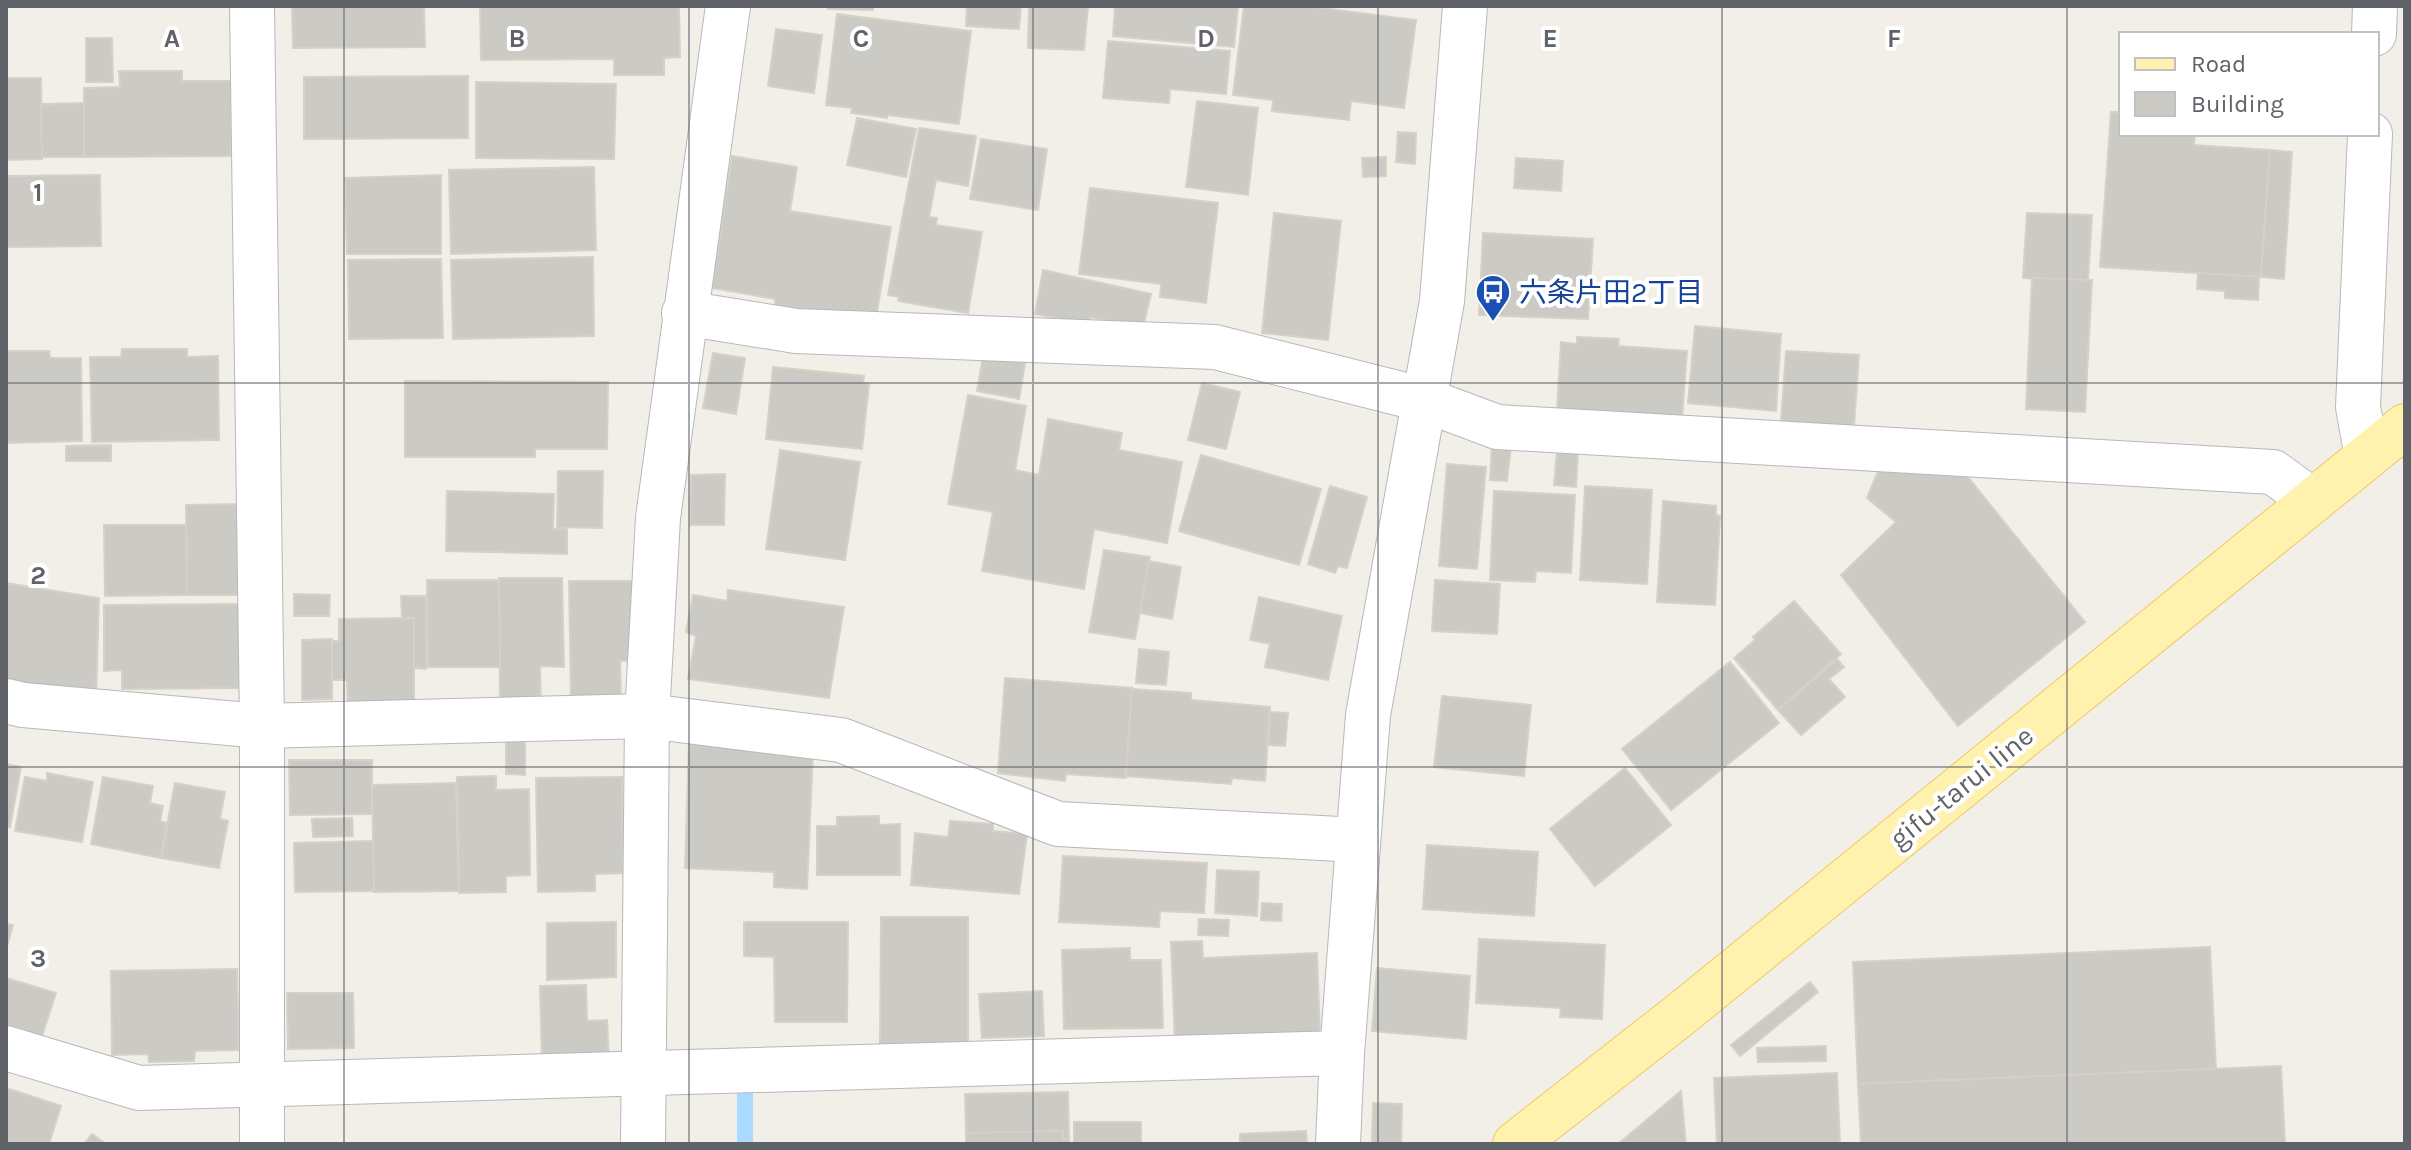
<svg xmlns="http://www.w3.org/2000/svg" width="2411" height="1150" font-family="Karla,'Noto Sans JP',sans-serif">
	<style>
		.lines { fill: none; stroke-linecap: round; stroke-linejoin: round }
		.stream { stroke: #aadaff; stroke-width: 16 }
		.building { fill: #cccac5; stroke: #d6d1c6; stroke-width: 2 }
		.street-casing { stroke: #b5b8bc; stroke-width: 46 }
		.primary-casing { stroke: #f2c960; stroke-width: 46 }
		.street { stroke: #fff; stroke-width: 44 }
		.primary { stroke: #fff2af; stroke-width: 44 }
		.grid { fill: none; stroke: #5f6368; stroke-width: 2; stroke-opacity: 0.55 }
		.labels { text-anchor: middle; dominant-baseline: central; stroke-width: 8; stroke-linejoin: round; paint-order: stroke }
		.transit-label { font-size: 28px; fill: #164399; stroke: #fff; text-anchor: start }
		.street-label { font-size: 28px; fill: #5f6368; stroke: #fff }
		.grid-label { font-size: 26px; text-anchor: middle; font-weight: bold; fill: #5f6368; stroke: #fff; stroke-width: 8; stroke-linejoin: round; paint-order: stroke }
	</style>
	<rect width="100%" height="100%" fill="#f1efe8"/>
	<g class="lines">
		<path class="stream" d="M745,1081V1144"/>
	</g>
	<g class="building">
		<path d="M292,6H424L425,47L293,48Z"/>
		<path d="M480,6H679L680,57L664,58V75H614V59L481,60Z"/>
		<path d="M828,6H873V10L828,9Z"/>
		<path d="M967,6H1021L1019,29L966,26Z"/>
		<path d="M1029,6H1088L1084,50L1028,48Z"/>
		<path d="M1115,6H1238L1234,47L1113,36Z"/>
		<path d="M1244,6H1305L1416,20L1404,108L1351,101L1349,120L1272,111L1273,100L1233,95Z"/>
		<path d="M837,14L971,31L959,124L888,115L887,118L851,113L852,108L826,105Z"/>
		<path d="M776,29L822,35L814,93L768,86Z"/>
		<path d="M86,38H112L113,82H86Z"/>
		<path d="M1108,41L1230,51L1226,94L1170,89L1169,103L1103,98Z"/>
		<path d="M119,71H182V81H231V156L84,157V88L120,87Z"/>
		<path d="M468,76V138L304,139V77Z"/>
		<path d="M6,78H41L42,159L6,160Z"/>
		<path d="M476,82L616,84L614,159L476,158Z"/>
		<path d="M1197,101L1258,108L1248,195L1186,187Z"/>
		<path d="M84,103V157H42L41,104Z"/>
		<path d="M2111,112H2121V134H2195L2194,145L2270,150L2261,277L2100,267Z"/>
		<path d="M857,118L916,129L906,177L847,165Z"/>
		<path d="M919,128L976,136L968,186L936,180L929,217L937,218L936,225L982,232L968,313L898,301L899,297L888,295Z"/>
		<path d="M1398,132L1416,133L1415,164L1396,162Z"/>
		<path d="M981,139L1047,149L1038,210L970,199Z"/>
		<path d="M2270,150L2292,152L2284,279L2261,277Z"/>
		<path d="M732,156L797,167L790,211L891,227L876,318L775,305V299L712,288Z"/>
		<path d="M1386,157V176L1363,177L1362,158Z"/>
		<path d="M1516,158L1563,161L1561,191L1514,188Z"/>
		<path d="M594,167L596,250L451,254L449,170Z"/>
		<path d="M100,175L101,246L6,247V176Z"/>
		<path d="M441,175V254H347L345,178Z"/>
		<path d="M1090,188L1218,203L1206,303L1160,297L1161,284L1079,274Z"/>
		<path d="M1274,213L1341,221L1328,340L1262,333Z"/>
		<path d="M2027,213L2092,215L2088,280L2023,278Z"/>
		<path d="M1483,233L1593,239L1588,319L1479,315Z"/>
		<path d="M593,257L594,336L453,339L451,260Z"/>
		<path d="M441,259L443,338L349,339L348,260Z"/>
		<path d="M1043,270L1151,294L1143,327L1090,317V325L1035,314Z"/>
		<path d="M2198,273L2259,277L2258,300L2225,298V291L2197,289Z"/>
		<path d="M2032,278L2092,280L2085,412L2026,409Z"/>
		<path d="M1695,326L1781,334L1776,411L1688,403Z"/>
		<path d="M1577,337L1619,339L1618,346L1687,351L1682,419L1557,410L1561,342L1577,344Z"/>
		<path d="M122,349H187V357L218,356L219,440L92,442L90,357H121Z"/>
		<path d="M6,351H49L50,358H81L82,441L6,443Z"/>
		<path d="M1786,351L1859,355L1854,426L1781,422Z"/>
		<path d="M713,353L745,358L736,414L703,408Z"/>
		<path d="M983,357L1026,358L1019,399L977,391Z"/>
		<path d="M773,367L864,376L863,383L869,384L862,449L766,439Z"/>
		<path d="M405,381L608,382L607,449H535V457H405Z"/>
		<path d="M1202,383L1240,392L1226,449L1188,440Z"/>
		<path d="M968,395L1026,406L1015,470L1039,475L1048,419L1122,433L1119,450L1182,462L1167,543L1094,529L1084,589L982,571L993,512L948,504Z"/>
		<path d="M111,445V461H66V446Z"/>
		<path d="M1492,445L1511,446L1507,481L1490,480Z"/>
		<path d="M780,450L860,462L845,560L766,549Z"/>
		<path d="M1557,450L1578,452L1576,487L1554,485Z"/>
		<path d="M1201,455L1321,489L1299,565L1179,531Z"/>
		<path d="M1447,464L1486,467L1477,569L1439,566Z"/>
		<path d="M558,471H603L602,528L557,527Z"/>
		<path d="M1878,471L1967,476L2085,622L1958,726L1841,575L1896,522L1867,498Z"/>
		<path d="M725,474L724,525H690L691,475Z"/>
		<path d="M1330,486L1367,497L1347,568L1338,566L1335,573L1308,564Z"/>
		<path d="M1585,486L1652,490L1647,584L1580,580Z"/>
		<path d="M447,491L554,494L553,529H567V554L446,551Z"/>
		<path d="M1494,491L1575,495L1571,573L1536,571L1535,582L1490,580Z"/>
		<path d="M1663,501L1716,506V515L1720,516L1715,605L1657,602Z"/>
		<path d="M241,504L242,595H187L186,505Z"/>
		<path d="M104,525H186L187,595L105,596Z"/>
		<path d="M1104,550L1150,557L1135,639L1089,632Z"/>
		<path d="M1149,561L1181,567L1172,619L1140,613Z"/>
		<path d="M499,578H562L564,667L540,666L541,708H500Z"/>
		<path d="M427,580H499L500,667H428Z"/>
		<path d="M1435,580L1500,584L1497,634L1432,631Z"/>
		<path d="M569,581H644L643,660L620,661L621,699H571Z"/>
		<path d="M6,583L99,598L96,700L6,682Z"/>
		<path d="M728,590L844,607L829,698L688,679L696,636L686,632L693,595L727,601Z"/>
		<path d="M294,594L330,595L329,616H294Z"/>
		<path d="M401,596H426V669L414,668V618H402Z"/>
		<path d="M1259,597L1342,616L1328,680L1265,667L1270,644L1250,640Z"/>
		<path d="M1794,601L1841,654L1778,710L1734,658L1755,640L1753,637Z"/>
		<path d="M241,604L242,688L122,689V670L104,671V605Z"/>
		<path d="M414,618V709L348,710L347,680H332V641H339V619Z"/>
		<path d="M332,639V699L302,700V640Z"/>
		<path d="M1139,649L1169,652L1166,685L1136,683Z"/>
		<path d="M1837,659L1844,667L1829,679L1845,697L1801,735L1778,710Z"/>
		<path d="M1730,662L1779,723L1671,810L1622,749Z"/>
		<path d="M1005,678L1132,688L1126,778L1066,774L1065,781L998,773Z"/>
		<path d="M1132,689L1191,693V700L1270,707L1265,781L1232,778L1231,784L1126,776Z"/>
		<path d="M1442,696L1531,705L1524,776L1434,767Z"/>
		<path d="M1270,712L1288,713L1285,746L1268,745Z"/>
		<path d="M506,737H525V775L506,774Z"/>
		<path d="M689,743L813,751L807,889L774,887V872L685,868Z"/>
		<path d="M289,760H372V814L290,815Z"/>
		<path d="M6,764L21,767L10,827H6Z"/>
		<path d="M1625,768L1671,825L1595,886L1550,829Z"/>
		<path d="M47,773L93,782L82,842L15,831L25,777L47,781Z"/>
		<path d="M496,776V790L529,789L530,875L506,876V892L459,893L457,777Z"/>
		<path d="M103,777L153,786L150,803L163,806L160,821L167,823L161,858L91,844Z"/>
		<path d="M622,777L623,873L595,874V891L538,892L536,778Z"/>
		<path d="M175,783L225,792L220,819L228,821L219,868L161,858Z"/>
		<path d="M456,783L459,891L374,892L372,785Z"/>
		<path d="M879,816V825L900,824V875H817V826H837V817Z"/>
		<path d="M352,818L353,836L313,837L312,819Z"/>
		<path d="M950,821L993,824V831L1027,834L1019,894L911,885L915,833L948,837Z"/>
		<path d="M373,841L374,891L295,892L294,843Z"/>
		<path d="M1427,845L1538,852L1534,916L1423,909Z"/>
		<path d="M1063,856L1207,863L1204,913L1160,911L1159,927L1059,922Z"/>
		<path d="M1217,870L1259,872L1257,916L1215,913Z"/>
		<path d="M1262,903L1282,904L1281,921L1261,920Z"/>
		<path d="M881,917H968V1047L880,1046Z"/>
		<path d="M1199,919L1229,920L1228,936L1198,935Z"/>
		<path d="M616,922V977L547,980V923Z"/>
		<path d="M744,922H848L847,1022H775L774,957L744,956Z"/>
		<path d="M6,924L13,925L6,950Z"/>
		<path d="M1479,939L1605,945L1602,1019L1560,1017L1561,1008L1476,1003Z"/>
		<path d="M1202,941L1203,958L1317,953L1320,1037L1175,1043L1171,942Z"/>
		<path d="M2210,947L2216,1069L1858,1084L1853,962Z"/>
		<path d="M1130,948V960H1161L1163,1028L1064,1029L1062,950Z"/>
		<path d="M1377,968L1470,976L1466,1039L1372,1031Z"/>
		<path d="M237,969L239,1050L195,1051L194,1061L149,1062L148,1054L112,1055L111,971Z"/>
		<path d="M6,978L56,993L42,1036L6,1024Z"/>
		<path d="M1810,982L1818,992L1740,1056L1731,1045Z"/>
		<path d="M586,985L587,1021L607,1020L609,1060L542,1062L540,986Z"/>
		<path d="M1042,991L1044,1036L982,1038L979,994Z"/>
		<path d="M287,993H353L354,1048L288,1049Z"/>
		<path d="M1826,1046V1061L1758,1062L1757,1048Z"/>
		<path d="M2281,1066L2285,1144H1861L1858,1084Z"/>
		<path d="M1837,1073L1840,1144H1717L1714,1078Z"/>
		<path d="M6,1088L61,1106L49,1144H6Z"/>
		<path d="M1681,1091L1686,1144H1618Z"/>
		<path d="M1068,1092L1069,1139H1063V1131L966,1133L965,1094Z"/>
		<path d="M1373,1103L1402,1104L1401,1144H1372Z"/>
		<rect x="1074" y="1122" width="67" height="22"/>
		<path d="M1063,1131V1139H1069V1144H966V1133Z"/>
		<path d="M1306,1131L1307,1144H1240V1134Z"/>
		<path d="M92,1134L106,1144H84Z"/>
	</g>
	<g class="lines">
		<g class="street-casing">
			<g id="street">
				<path d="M252,6L262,726V1144"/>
				<path d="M2374,34L2375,6"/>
				<path d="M684,313L796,331L1215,347L1425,400L1497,427L2273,472L2313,501"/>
				<path d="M2367,457L2358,407L2370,134"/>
				<path d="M6,701L23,705L262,726L647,716L841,740L1058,824L1358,840"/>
				<path d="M6,1048L139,1088L1342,1053"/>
				<path d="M643,1144L647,716L658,518L728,6"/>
				<path d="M1338,1144L1342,1053L1368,715L1442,301L1465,6"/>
			</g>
		</g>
		<g class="primary-casing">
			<path id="primary" d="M1515,1144L1676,1018L2405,426"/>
		</g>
		<use href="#street" class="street"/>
		<use href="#primary" class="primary"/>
	</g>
	<path class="grid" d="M344,6V1144M689,6V1144M1033,6V1144M1378,6V1144M1722,6V1144M2067,6V1144M6,383H2405M6,767H2405"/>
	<defs>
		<g id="bus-pin" transform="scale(1.8)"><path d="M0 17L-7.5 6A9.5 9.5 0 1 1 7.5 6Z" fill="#1a4fb4" stroke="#fff"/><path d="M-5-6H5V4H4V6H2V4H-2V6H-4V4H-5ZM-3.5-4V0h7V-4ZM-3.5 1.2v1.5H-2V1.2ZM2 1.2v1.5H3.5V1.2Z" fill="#fff"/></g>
	</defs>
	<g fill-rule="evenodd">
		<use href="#bus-pin" x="1493" y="292"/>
	</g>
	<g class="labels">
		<g class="transit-label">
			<text x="1519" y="292">六条片田2丁目</text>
		</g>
		<g class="street-label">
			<text transform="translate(1961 787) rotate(-39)">gifu-tarui line</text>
		</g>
	</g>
	<g class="grid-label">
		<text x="172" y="47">A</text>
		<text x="517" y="47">B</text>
		<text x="861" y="47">C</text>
		<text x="1206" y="47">D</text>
		<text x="1550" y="47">E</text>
		<text x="1894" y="47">F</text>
		<text x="38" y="201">1</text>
		<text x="38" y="584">2</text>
		<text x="38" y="967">3</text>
	</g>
	<rect width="2411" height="1150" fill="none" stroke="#5f6368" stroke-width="16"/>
	<rect x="2119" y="32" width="260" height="104" fill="#ffffff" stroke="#bfc1c3" stroke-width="2"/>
	<rect x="2135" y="58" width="40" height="12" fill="#fff2af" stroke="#bfc1c3" stroke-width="2"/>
	<text x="2191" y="72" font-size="24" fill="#5f6368">Road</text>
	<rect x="2135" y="92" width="40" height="24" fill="#cccac5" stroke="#bfc1c3" stroke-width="2"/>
	<text x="2191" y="112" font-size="24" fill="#5f6368">Building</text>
</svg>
